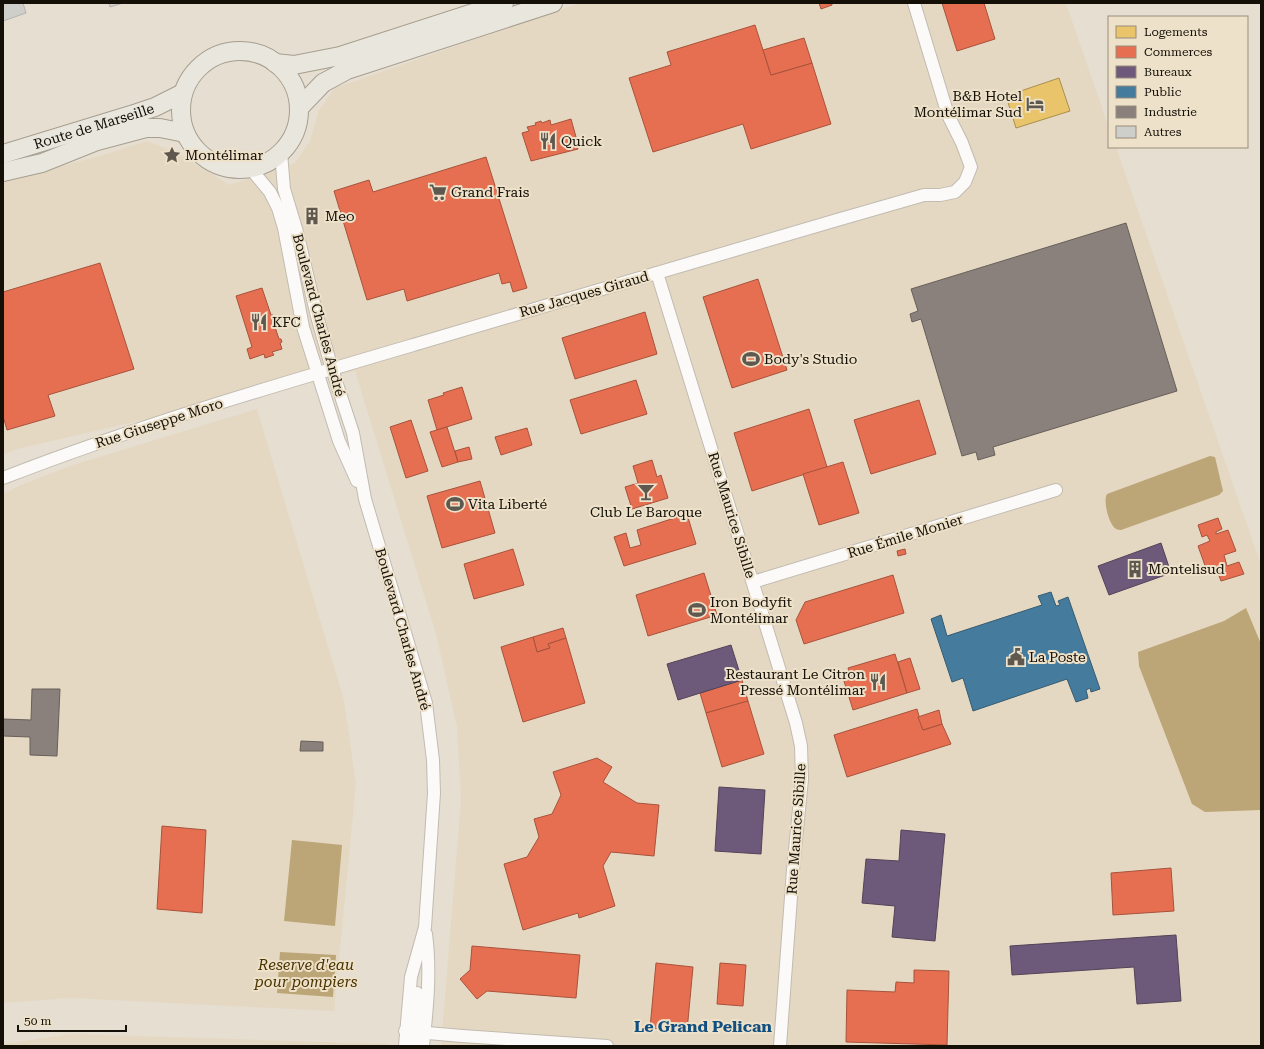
<svg xmlns="http://www.w3.org/2000/svg" width="1264" height="1049" font-family="'Roboto Serif',serif">
	<style>
		.built { fill: #e5d8c2 }
		.water { fill: #bca577 }
		.homes { fill: #e9c46a; stroke: #a98e4d }
		.shops { fill: #e76f51; stroke: #a8523b }
		.offices { fill: #6d597a; stroke: #524358 }
		.public { fill: #457b9d; stroke: #365b70 }
		.industry { fill: #8a817c; stroke: #675f59 }
		.building { fill: #cececb; stroke: #b3b3b1 }
		.lines { fill: none; stroke-linecap: round; stroke-linejoin: round }
		.street-casing { stroke: #c1bbb1; stroke-width: 14 }
		.primary-casing { stroke: #a69e8e; stroke-width: 20 }
		.street { stroke: #fbfaf8; stroke-width: 12 }
		.primary { stroke: #e9e6de; stroke-width: 18 }
		.labels { text-anchor: middle; dominant-baseline: central; stroke-width: 4; stroke-linejoin: round; paint-order: stroke }
		.poi-label { font-size: 14px; fill: #141008; stroke: #eee1c9; text-anchor: start }
		.street-label { font-size: 14px; fill: #141008; stroke: #eee1c9 }
		.water-label { font-size: 15px; font-style: italic; fill: #493300; stroke: #eee1c9 }
		.quarter-label { font-size: 16px; font-weight: bold; fill: #104f7f; stroke: #eee1c9 }
	</style>
	<rect width="100%" height="100%" fill="#e6ded1"/>
	<g class="built">
		<path d="M580,3H1066L1109,128V147H1116L1261,565V1046H441L461,800L457,727L436,634L355,371L17,449L3,455V182L103,155L147,141L180,154L229,185L295,163L310,141L319,110L335,88Z"/>
		<path d="M257,409L344,700L356,784L334,1011L71,998L3,1003V494L21,485L73,465Z"/>
		<path d="M72,1034L390,1044V1046H3V1044Z"/>
	</g>
	<g class="water">
		<path d="M1210,456L1215,457L1223,491L1219,495L1121,530C1118,530 1115,529 1113,526C1108,519 1103,501 1107,494Z"/>
		<path d="M1246,608L1261,644V810L1205,812L1192,804L1139,666L1138,652L1224,621Z"/>
		<path d="M292,840L342,845L335,926L284,921Z"/>
		<path d="M280,952L336,955L333,997L277,993Z"/>
	</g>
	<path class="homes" d="M1059,78L1070,111L1016,128L1006,96Z"/>
	<g class="shops">
		<path d="M819,3H832V5L821,9Z"/>
		<path d="M942,3H984L995,39L957,51Z"/>
		<path d="M755,25L771,75L812,63L831,124L751,149L743,124L653,152L629,78L671,65L667,52Z"/>
		<path d="M804,38L812,63L771,75L763,50Z"/>
		<path d="M571,119L578,144H576L578,149L531,161L522,133L529,131L527,127L536,125L535,123L541,121L542,123L550,120L551,125Z"/>
		<path d="M486,157L527,288L513,292L510,282L502,284L499,273L407,301L404,289L367,300L334,191L369,180L373,192Z"/>
		<path d="M314,211L316,220L309,221L308,212Z"/>
		<path d="M100,263L134,369L48,395L55,416L7,430L3,416V292Z"/>
		<path d="M758,279L787,370L732,388L703,297Z"/>
		<path d="M262,288L271,315H273L275,321H273L279,339H281L282,342L280,343L282,349L272,352L274,355L265,358L264,354L250,359L247,349L252,347L236,296Z"/>
		<path d="M645,312L657,354L575,379L562,338Z"/>
		<path d="M636,380L647,414L581,434L570,400Z"/>
		<path d="M462,387L472,419L437,430L428,400L444,395L443,393Z"/>
		<path d="M919,400L936,454L871,474L854,420Z"/>
		<path d="M809,409L827,467L752,491L734,433Z"/>
		<path d="M411,420L428,471L406,478L390,427Z"/>
		<path d="M447,427L458,462L442,467L430,432Z"/>
		<path d="M527,428L532,445L501,455L495,437Z"/>
		<path d="M469,447L472,459L458,462L455,451Z"/>
		<path d="M652,460L657,477L661,475L668,498L632,509L625,487L638,483L633,466Z"/>
		<path d="M843,462L859,513L819,525L803,474Z"/>
		<path d="M480,481L495,533L442,548L427,496Z"/>
		<path d="M687,514L696,544L624,566L614,537L626,533L630,548L641,545L637,530Z"/>
		<path d="M1218,518L1222,529L1216,532V534L1228,530L1236,551L1224,555L1227,566L1239,562L1244,574L1221,581L1216,568L1207,571L1198,546L1210,541L1207,535L1202,537L1198,525Z"/>
		<path d="M513,549L524,585L474,599L464,564Z"/>
		<path d="M905,549L906,554L898,556L897,551Z"/>
		<path d="M704,573L717,615L648,636L636,595Z"/>
		<path d="M893,575L904,613L804,644L796,620L805,602Z"/>
		<path d="M563,628L566,638L548,644L550,648L537,652L533,637Z"/>
		<path d="M533,637L537,652L550,648L548,644L566,638L585,703L523,722L501,647Z"/>
		<path d="M895,654L907,693L853,710L843,678L850,676L848,668Z"/>
		<path d="M910,658L920,689L907,693L898,662Z"/>
		<path d="M742,680L748,701L706,713L700,693Z"/>
		<path d="M748,701L764,754L722,767L706,713Z"/>
		<path d="M917,709L923,730L942,724L951,744L847,777L834,735Z"/>
		<path d="M939,710L942,724L923,730L918,717Z"/>
		<path d="M597,758L612,767L603,782L637,803L659,805L654,856L611,852L603,866L615,906L579,918L578,913L523,930L504,864L527,857L539,837L534,819L552,814L561,795L553,772Z"/>
		<path d="M162,826L206,830L202,913L157,909Z"/>
		<path d="M1171,868L1174,911L1113,915L1111,873Z"/>
		<path d="M472,946L580,955L576,998L487,991L477,999L460,979L470,970Z"/>
		<path d="M656,963L693,967L687,1031L650,1028Z"/>
		<path d="M720,963L746,965L743,1006L717,1004Z"/>
		<path d="M914,970L949,971L947,1045L846,1042L847,990L895,992L896,982L914,983Z"/>
	</g>
	<g class="offices">
		<path d="M1161,543L1171,573L1109,595L1098,566Z"/>
		<path d="M731,645L742,680L678,700L667,664Z"/>
		<path d="M719,787L765,790L761,854L715,851Z"/>
		<path d="M901,830L945,834L935,941L892,937L895,906L862,903L866,859L899,861Z"/>
		<path d="M1176,935L1181,1001L1137,1004L1134,967L1012,975L1010,946Z"/>
	</g>
	<path class="public" d="M1051,592L1056,606L1060,605L1058,601L1068,597L1100,689L1091,692L1090,688L1086,690L1088,698L1076,702L1067,679L973,711L963,678L952,682L931,619L941,615L947,636L1042,605L1038,596Z"/>
	<g class="industry">
		<path d="M1126,223L1177,391L993,447L995,455L978,460L976,452L962,456L921,319L912,322L910,314L918,311L911,289Z"/>
		<path d="M32,689H60L57,756L30,755V737L3,736V719L31,720Z"/>
		<path d="M301,741L323,742V751H300Z"/>
	</g>
	<g class="building">
		<path d="M3,3H23L26,13L3,21Z"/>
		<path d="M109,3H123L110,7Z"/>
	</g>
	<g class="lines">
		<g class="street-casing">
			<g id="street">
				<path d="M281,153L284,189L297,232L317,316L332,369L353,433L365,499L426,703L433,760L434,793L425,927L411,977L405,1046"/>
				<path d="M251,169L270,192L278,208L284,228L303,327L339,441L357,481"/>
				<path d="M657,273L796,723L801,746L802,779L793,870L780,1046"/>
				<path d="M3,478C139,425 280,384 420,343C559,302 698,260 837,220L924,195H940L955,192L965,182L971,167L962,143L948,115L914,3"/>
				<path d="M753,582L1056,490"/>
				<path d="M405,1031L462,1036L607,1046"/>
				<path d="M414,1046L417,993"/>
				<path d="M423,1046C427,1010 431,971 426,934"/>
			</g>
		</g>
		<g class="primary-casing">
			<g id="primary">
				<circle cx="240" cy="110" r="59"/>
				<path d="M275,63L294,65L340,56L504,3"/>
				<path d="M299,108L323,83L347,70L553,3"/>
				<path id="s1" d="M3,154L137,113L155,107L183,93"/>
				<path d="M3,172L42,163L97,141L146,128H160L185,133"/>
			</g>
		</g>
		<use href="#street" class="street"/>
		<use href="#primary" class="primary"/>
	</g>
	<defs>
		<g id="hotel-bare" transform="scale(1.38)"><path d="M-6-4.5h1.5V1H6V5H4.5V3h-9V5H-6ZM-4 0a1.8 1.8 0 1 1 3.6 0ZM.5 0V-2.5h3Q6-2.5 6 0Z" fill="#5e584e" stroke="#eee1c9" stroke-width="2.5" paint-order="stroke"/></g>
		<g id="restaurant-bare" transform="scale(1.38)"><path d="M-5-6h1v4h1v-4h1v4h1v-4h1v5L-1.5 .5V6h-2V.5L-5-1ZM5-6V6H3V1.5H1.5Q1.5-4 5-6Z" fill="#5e584e" stroke="#eee1c9" stroke-width="2.5" paint-order="stroke"/></g>
		<g id="sight-bare" transform="scale(1.38)"><path d="M0-6L1.8-2.2L6-1.7L2.9 1.2L3.7 5.4L0 3.3L-3.7 5.4L-2.9 1.2L-6-1.7L-1.8-2.2Z" fill="#5e584e" stroke="#eee1c9" stroke-width="2.5" paint-order="stroke"/></g>
		<g id="supermarket-bare" transform="scale(1.38)"><path d="M-6-5.5h2.5l.6 2H6L4.5 2H-2.5L-4.4-4H-6ZM-1.5 3.2a1.3 1.3 0 1 0 .1 0ZM3 3.2a1.3 1.3 0 1 0 .1 0Z" fill="#5e584e" stroke="#eee1c9" stroke-width="2.5" paint-order="stroke"/></g>
		<g id="building-bare" transform="scale(1.38)"><path d="M-4-6H4V6H1V3H-1V6H-4ZM-2.5-4.3h1.7v1.8h-1.7ZM.8-4.3h1.7v1.8H.8ZM-2.5-1h1.7V.8h-1.7ZM.8-1h1.7V.8H.8Z" fill="#5e584e" stroke="#eee1c9" stroke-width="2.5" paint-order="stroke"/></g>
		<g id="stadium-bare" transform="scale(1.38)"><path d="M0-5a6.5 5 0 1 0 0 10a6.5 5 0 1 0 0-10ZM-3.5-1.8h7v3.6h-7Z" fill="#5e584e" stroke="#eee1c9" stroke-width="2.5" paint-order="stroke"/></g>
		<g id="bar-bare" transform="scale(1.38)"><path d="M-6-5H6L.8 .8V4.5H3.5V6h-7V4.5H-.8V.8Z" fill="#5e584e" stroke="#eee1c9" stroke-width="2.5" paint-order="stroke"/></g>
		<g id="civic-bare" transform="scale(1.38)"><path d="M-.6-6.5H3V-4.5H.6V-3L4-1V1h2V6H-6V1h2V-1L-.6-3ZM-1.2 2.5V6h2.4V2.5Z" fill="#5e584e" stroke="#eee1c9" stroke-width="2.5" paint-order="stroke"/></g>
	</defs>
	<g fill-rule="evenodd">
		<use href="#hotel-bare" x="1035" y="104"/>
		<use href="#restaurant-bare" x="548" y="141"/>
		<use href="#sight-bare" x="172" y="155"/>
		<use href="#supermarket-bare" x="438" y="192"/>
		<use href="#building-bare" x="312" y="216"/>
		<use href="#restaurant-bare" x="259" y="322"/>
		<use href="#stadium-bare" x="751" y="359"/>
		<use href="#bar-bare" x="646" y="492"/>
		<use href="#stadium-bare" x="455" y="504"/>
		<use href="#building-bare" x="1135" y="569"/>
		<use href="#stadium-bare" x="697" y="610"/>
		<use href="#civic-bare" x="1016" y="657"/>
		<use href="#restaurant-bare" x="878" y="682"/>
	</g>
	<g class="labels">
		<g class="poi-label">
			<text x="1022" y="96" text-anchor="end">B&amp;B Hotel<tspan x="1022" dy="16">Montélimar Sud</tspan></text>
			<text x="561" y="141">Quick</text>
			<text x="185" y="155">Montélimar</text>
			<text x="451" y="192">Grand Frais</text>
			<text x="325" y="216">Meo</text>
			<text x="272" y="322">KFC</text>
			<text x="764" y="359">Body's Studio</text>
			<text x="468" y="504">Vita Liberté</text>
			<text x="646" y="512" text-anchor="middle">Club Le Baroque</text>
			<text x="1148" y="569">Montelisud</text>
			<text x="710" y="602">Iron Bodyfit<tspan x="710" dy="16">Montélimar</tspan></text>
			<text x="1029" y="657">La Poste</text>
			<text x="865" y="674" text-anchor="end">Restaurant Le Citron<tspan x="865" dy="16">Pressé Montélimar</tspan></text>
		</g>
		<g class="street-label">
			<text stroke="none"><textPath href="#s1" startOffset="95">Route de Marseille</textPath></text>
			<text transform="translate(584 294) rotate(-16)">Rue Jacques Giraud</text>
			<text transform="translate(319 315) rotate(75)">Boulevard Charles André</text>
			<text transform="translate(159 423) rotate(-18)">Rue Giuseppe Moro</text>
			<text transform="translate(732 515) rotate(73)">Rue Maurice Sibille</text>
			<text transform="translate(905 536) rotate(-17)">Rue Émile Monier</text>
			<text transform="translate(403 629) rotate(74)">Boulevard Charles André</text>
			<text transform="translate(796 829) rotate(-86)">Rue Maurice Sibille</text>
		</g>
		<g class="water-label">
			<text x="306" y="965">Reserve d'eau<tspan x="306" dy="17">pour pompiers</tspan></text>
		</g>
		<g class="quarter-label">
			<text x="703" y="1026">Le Grand Pelican</text>
		</g>
	</g>
	<rect width="1264" height="1049" fill="none" stroke="#141008" stroke-width="8"/>
	<rect x="1108" y="16" width="140" height="132" fill="#eee1c9" stroke="#978d7c"/>
	<rect x="1116" y="26" width="20" height="12" fill="#e9c46a" stroke="#978d7c"/>
	<text x="1144" y="36" font-size="12" fill="#141008">Logements</text>
	<rect x="1116" y="46" width="20" height="12" fill="#e76f51" stroke="#978d7c"/>
	<text x="1144" y="56" font-size="12" fill="#141008">Commerces</text>
	<rect x="1116" y="66" width="20" height="12" fill="#6d597a" stroke="#978d7c"/>
	<text x="1144" y="76" font-size="12" fill="#141008">Bureaux</text>
	<rect x="1116" y="86" width="20" height="12" fill="#457b9d" stroke="#978d7c"/>
	<text x="1144" y="96" font-size="12" fill="#141008">Public</text>
	<rect x="1116" y="106" width="20" height="12" fill="#8a817c" stroke="#978d7c"/>
	<text x="1144" y="116" font-size="12" fill="#141008">Industrie</text>
	<rect x="1116" y="126" width="20" height="12" fill="#cececb" stroke="#978d7c"/>
	<text x="1144" y="136" font-size="12" fill="#141008">Autres</text>
	<path d="M18 1025v6h108v-6" fill="none" stroke="#141008" stroke-width="2"/>
	<text x="24" y="1025" font-size="12" fill="#141008" stroke="#eee1c9" stroke-width="3" paint-order="stroke">50 m</text>
</svg>
